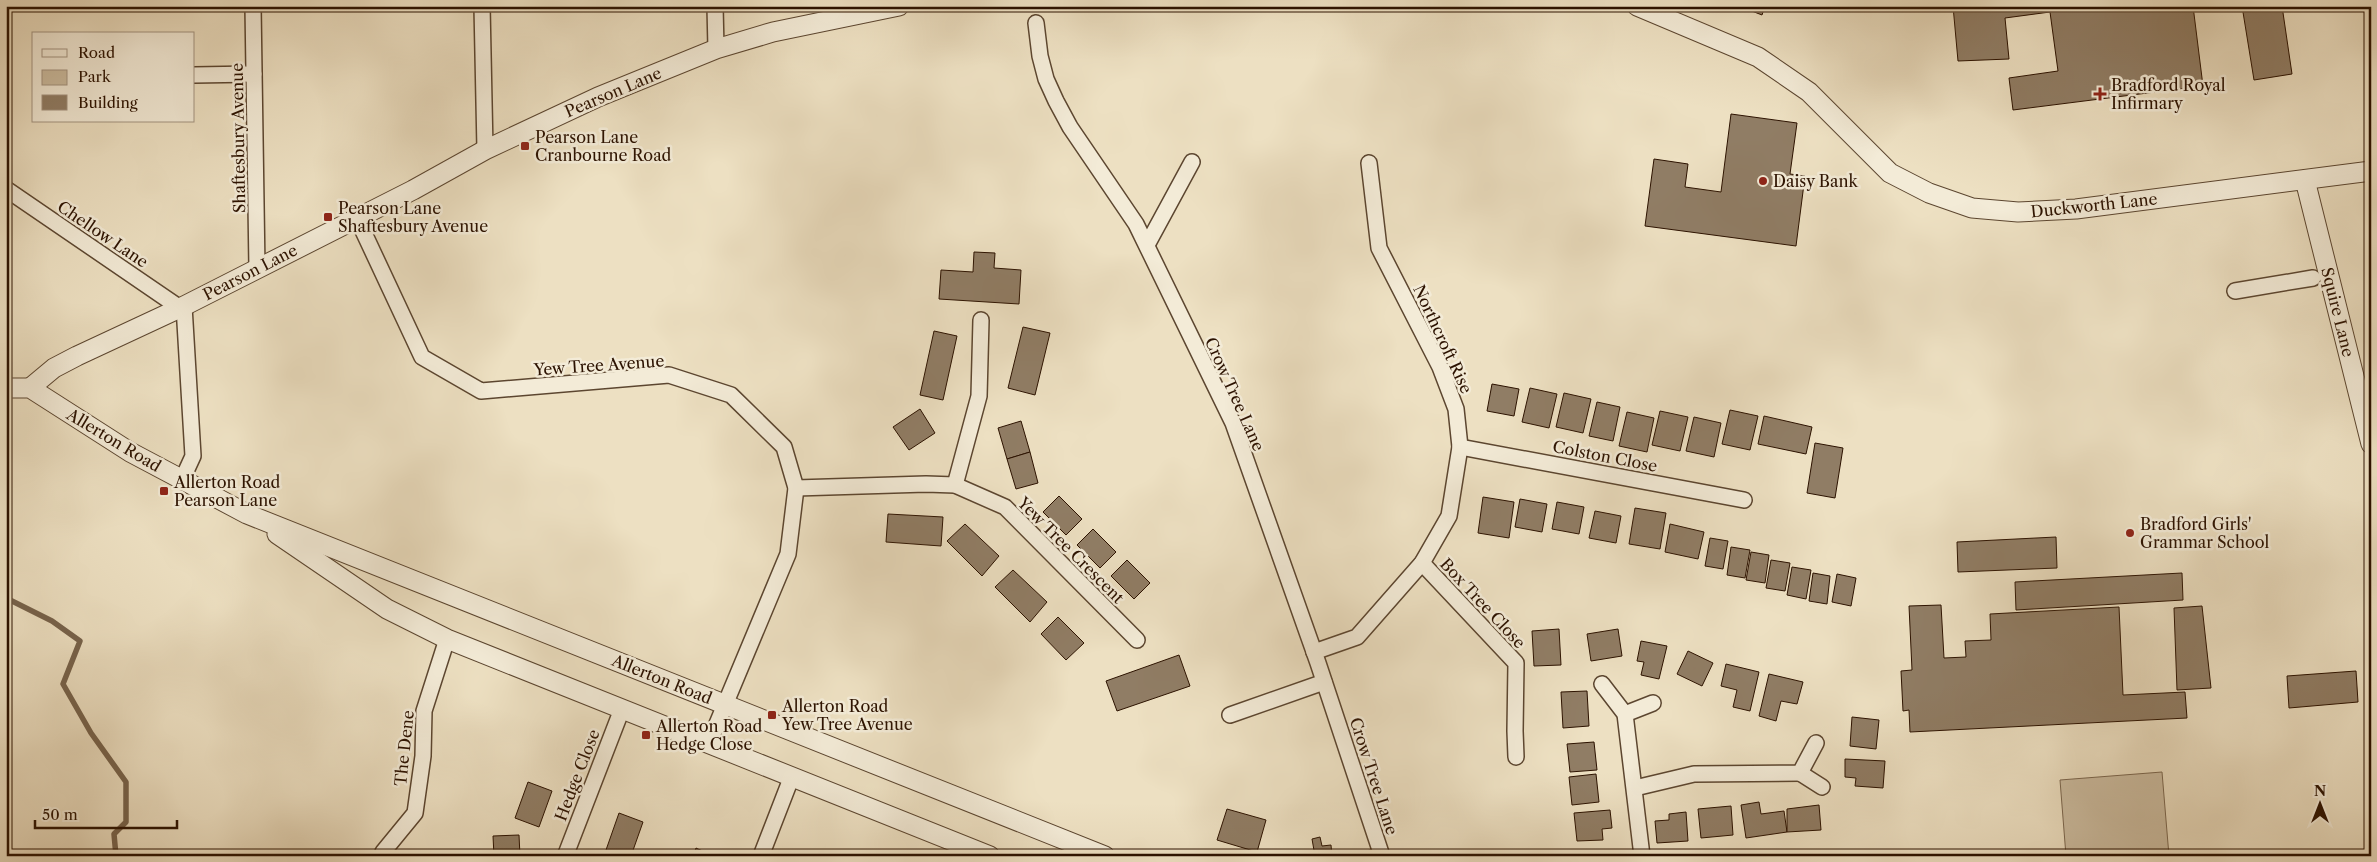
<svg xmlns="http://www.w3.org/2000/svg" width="2377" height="862" font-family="'Libre Caslon Text',serif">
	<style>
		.green { fill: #ccbda1; stroke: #7c6850 }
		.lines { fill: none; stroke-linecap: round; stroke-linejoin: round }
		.stream { stroke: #78644d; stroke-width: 5.5 }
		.building { fill: #907d65; stroke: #2c1200 }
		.minor-casing { stroke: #5c4630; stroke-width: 18 }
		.tertiary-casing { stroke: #5c4630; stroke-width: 21 }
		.minor { stroke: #f3ebd7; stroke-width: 15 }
		.tertiary { stroke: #f3ebd7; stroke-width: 19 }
		.poi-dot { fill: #8f2418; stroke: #f3ebd7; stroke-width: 2 }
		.labels { text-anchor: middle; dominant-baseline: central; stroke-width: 5; stroke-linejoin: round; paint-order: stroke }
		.poi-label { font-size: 16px; fill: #2c1200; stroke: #f3ebd7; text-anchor: start }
		.street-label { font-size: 16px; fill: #2c1200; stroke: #f3ebd7 }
	</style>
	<rect width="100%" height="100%" fill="#ede0c2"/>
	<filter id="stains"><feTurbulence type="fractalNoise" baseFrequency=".004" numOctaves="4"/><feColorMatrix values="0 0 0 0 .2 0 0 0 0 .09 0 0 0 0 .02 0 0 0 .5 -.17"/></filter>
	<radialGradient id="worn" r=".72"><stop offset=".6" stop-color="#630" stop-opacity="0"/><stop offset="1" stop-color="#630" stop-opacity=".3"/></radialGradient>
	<path class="green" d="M2162,772L2169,856H2066L2060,780Z"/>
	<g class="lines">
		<path class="stream" d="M6,598L52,621L80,641L63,684L91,733L126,782V822L114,834L116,856"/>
	</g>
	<g class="building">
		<path d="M1739,6H1765L1762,15Z"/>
		<path d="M1953,6H2193L2203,86L2013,110L2009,78L2058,71L2050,12L2005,18L2009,59L1958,61Z"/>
		<path d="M2242,6H2282L2292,74L2254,80Z"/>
		<path d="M1731,114L1797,123L1790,174L1805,176L1796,246L1645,226L1654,159L1688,164L1685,187L1721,192Z"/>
		<path d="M974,252L995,253L994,268L1021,270L1019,304L939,299L941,270L973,272Z"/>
		<path d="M1023,327L1050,333L1035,395L1008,388Z"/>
		<path d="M934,331L957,336L943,400L920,395Z"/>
		<path d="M1492,384L1519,389L1514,416L1487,411Z"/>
		<path d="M1530,388L1557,394L1549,428L1522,422Z"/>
		<path d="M1564,393L1591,399L1583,433L1556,427Z"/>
		<path d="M1597,402L1620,407L1613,441L1589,436Z"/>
		<path d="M920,409L935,433L909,450L893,427Z"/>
		<path d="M1730,410L1758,416L1750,450L1722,444Z"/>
		<path d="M1660,411L1688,417L1680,451L1652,445Z"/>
		<path d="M1627,412L1654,418L1647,452L1619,446Z"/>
		<path d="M1764,416L1812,427L1806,454L1758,444Z"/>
		<path d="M1694,417L1721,423L1714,457L1686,451Z"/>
		<path d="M1021,421L1030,452L1007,459L998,428Z"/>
		<path d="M1815,443L1843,448L1835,498L1807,493Z"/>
		<path d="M1030,452L1038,483L1016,489L1007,459Z"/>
		<path d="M1059,496L1082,519L1066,535L1043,512Z"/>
		<path d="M1483,497L1514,502L1509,538L1478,533Z"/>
		<path d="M1520,499L1547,504L1542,532L1515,527Z"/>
		<path d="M1557,502L1584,507L1579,534L1552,529Z"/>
		<path d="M1635,508L1666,513L1660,549L1629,544Z"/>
		<path d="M1595,511L1621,516L1616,543L1589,538Z"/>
		<path d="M888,514L943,517L941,546L886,542Z"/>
		<path d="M965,524L999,556L982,576L947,541Z"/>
		<path d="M1670,524L1704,532L1698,559L1665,552Z"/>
		<path d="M1093,529L1116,552L1100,568L1077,545Z"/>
		<path d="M2056,537L2057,568L1958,572L1957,542Z"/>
		<path d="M1710,538L1728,541L1723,569L1705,566Z"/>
		<path d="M1731,547L1750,550L1745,578L1727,575Z"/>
		<path d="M1751,552L1769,555L1765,583L1746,580Z"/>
		<path d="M1127,560L1150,583L1134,599L1111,576Z"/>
		<path d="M1771,560L1790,563L1785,591L1766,588Z"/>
		<path d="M1792,567L1811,570L1806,599L1787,595Z"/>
		<path d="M1013,570L1047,602L1030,622L995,587Z"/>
		<path d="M1813,573L1830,576L1827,604L1809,601Z"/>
		<path d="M2182,573L2183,600L2016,610L2015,582Z"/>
		<path d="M1837,574L1856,578L1851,606L1832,602Z"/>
		<path d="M1941,605L1944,658L1966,657L1965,641L1991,640L1990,614L2119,607L2123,695L2185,692L2187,718L1910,732L1909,710L1903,711L1901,671L1912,670L1909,606Z"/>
		<path d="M2202,606L2211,688L2177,690L2174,608Z"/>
		<path d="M1058,617L1084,643L1066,660L1041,634Z"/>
		<path d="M1559,629L1561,665L1534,666L1532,631Z"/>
		<path d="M1618,629L1622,656L1591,661L1587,634Z"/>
		<path d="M1641,641L1667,646L1659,679L1641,675L1644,662L1637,661Z"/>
		<path d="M1688,651L1713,663L1702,686L1677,674Z"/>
		<path d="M1179,655L1190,686L1117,711L1106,681Z"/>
		<path d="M1726,664L1759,672L1750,711L1733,707L1737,690L1721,686Z"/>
		<path d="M2356,671L2358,702L2289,708L2287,676Z"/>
		<path d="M1769,674L1803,682L1797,704L1781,701L1776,721L1759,716Z"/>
		<path d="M1587,691L1589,726L1563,728L1561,692Z"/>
		<path d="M1852,717L1879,720L1876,749L1850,746Z"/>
		<path d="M1594,742L1597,770L1570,772L1567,744Z"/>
		<path d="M1845,759L1885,761L1883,788L1855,786L1856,778L1845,777Z"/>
		<path d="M1596,774L1599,802L1572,805L1569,777Z"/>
		<path d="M528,782L552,791L539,827L515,818Z"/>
		<path d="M1759,802L1761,814L1784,811L1787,832L1746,838L1741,805Z"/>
		<path d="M1819,805L1821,830L1787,832V809Z"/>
		<path d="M1731,806L1733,835L1701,838L1698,809Z"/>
		<path d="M1227,809L1266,820L1257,852L1217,840Z"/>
		<path d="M1610,810L1612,828L1602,829L1603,840L1577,841L1574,813Z"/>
		<path d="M1686,812L1688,841L1657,843L1655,821L1669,820V814Z"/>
		<path d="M619,813L643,822L631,856H623L606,850Z"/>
		<path d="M519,835L520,856H494L493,836Z"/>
		<path d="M1320,837L1322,846L1331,845L1332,856H1315L1312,839Z"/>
		<path d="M696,848L698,849L715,856H693Z"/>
		<path d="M1371,850L1372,856H1355L1354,853Z"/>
	</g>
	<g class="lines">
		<g class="minor-casing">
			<g id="minor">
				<path d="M253,6L257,269"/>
				<path d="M482,6L485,150"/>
				<path d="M715,6L716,49"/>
				<path d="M1036,23L1040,56L1046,79L1056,101L1070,127L1136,224L1233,423L1318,663L1382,856"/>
				<path d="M194,75L254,74"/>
				<path d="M6,189L180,308"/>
				<path d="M357,218L422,357L481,391L669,375L731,395L784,447L796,488L788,554L709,743"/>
				<path d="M1147,245L1192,162"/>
				<path d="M2235,291L2313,278"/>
				<path d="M1460,447L1744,500"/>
				<path d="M182,480L193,456L184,306"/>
				<path d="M955,485L979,396L981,320"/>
				<path d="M796,488L926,484L955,485L1005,507L1137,640"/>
				<path d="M1422,563L1516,663L1515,731L1516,757"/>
				<path d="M1314,652L1357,637L1422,563L1449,516L1460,447L1456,409L1440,367L1379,248L1369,163"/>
				<path d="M1602,684L1625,714L1642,856"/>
				<path d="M1625,714L1653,703"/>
				<path d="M1230,715L1324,682"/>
				<path d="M1800,773L1822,787"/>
				<path d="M1635,788L1694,774L1800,773L1816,743"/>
				<path d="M383,852L415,813L423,756L424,711L447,639"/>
				<path d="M566,854L622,709"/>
				<path d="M761,856L792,776"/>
			</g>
		</g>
		<g class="tertiary-casing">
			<g id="tertiary">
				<path d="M1637,6L1758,57L1809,92L1890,173L1929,193L1972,208L2018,212L2076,209L2371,171"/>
				<path d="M2305,180L2371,444"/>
				<path d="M6,388H30L130,452L247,514L1105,856"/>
				<path d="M30,388L54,368L77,356L180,308L413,190L485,150L598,97L716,49L773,32L899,6"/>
				<path d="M277,534L387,609L447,639L990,856"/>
			</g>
		</g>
		<use href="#minor" class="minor"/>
		<use href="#tertiary" class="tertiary"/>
	</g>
	<g class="poi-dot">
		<path d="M2097.5 86.5h5v5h5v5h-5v5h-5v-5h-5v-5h5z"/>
		<rect x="520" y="141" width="10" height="10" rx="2.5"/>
		<circle cx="1763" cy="181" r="5"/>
		<rect x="323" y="212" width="10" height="10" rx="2.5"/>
		<rect x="159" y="486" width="10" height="10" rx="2.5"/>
		<circle cx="2130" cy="533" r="5"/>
		<rect x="767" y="710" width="10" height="10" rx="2.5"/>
		<rect x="641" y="730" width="10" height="10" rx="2.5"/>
	</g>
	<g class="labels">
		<g class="poi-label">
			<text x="2111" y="85">Bradford Royal<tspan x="2111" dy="18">Infirmary</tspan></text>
			<text x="535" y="137">Pearson Lane<tspan x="535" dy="18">Cranbourne Road</tspan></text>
			<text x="1773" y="181">Daisy Bank</text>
			<text x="338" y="208">Pearson Lane<tspan x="338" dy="18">Shaftesbury Avenue</tspan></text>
			<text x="174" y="482">Allerton Road<tspan x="174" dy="18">Pearson Lane</tspan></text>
			<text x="2140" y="524">Bradford Girls'<tspan x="2140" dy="18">Grammar School</tspan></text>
			<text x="782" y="706">Allerton Road<tspan x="782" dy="18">Yew Tree Avenue</tspan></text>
			<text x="656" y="726">Allerton Road<tspan x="656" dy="18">Hedge Close</tspan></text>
		</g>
		<g class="street-label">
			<text transform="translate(613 92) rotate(-23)">Pearson Lane</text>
			<text transform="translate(238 138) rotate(-91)">Shaftesbury Avenue</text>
			<text transform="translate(2094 205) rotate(-6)">Duckworth Lane</text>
			<text transform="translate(103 234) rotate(34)">Chellow Lane</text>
			<text transform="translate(250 272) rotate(-27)">Pearson Lane</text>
			<text transform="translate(2338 312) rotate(76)">Squire Lane</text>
			<text transform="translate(1443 339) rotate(65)">Northcroft Rise</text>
			<text transform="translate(599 365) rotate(-4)">Yew Tree Avenue</text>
			<text transform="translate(1235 394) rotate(66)">Crow Tree Lane</text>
			<text transform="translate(114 440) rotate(31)">Allerton Road</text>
			<text transform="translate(1605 456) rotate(11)">Colston Close</text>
			<text transform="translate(1071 550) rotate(45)">Yew Tree Crescent</text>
			<text transform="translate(1483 603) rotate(47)">Box Tree Close</text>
			<text transform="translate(662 679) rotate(22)">Allerton Road</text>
			<text transform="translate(404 748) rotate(-84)">The Dene</text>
			<text transform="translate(577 775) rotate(-69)">Hedge Close</text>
			<text transform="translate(1374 776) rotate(72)">Crow Tree Lane</text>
		</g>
	</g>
	<rect width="2377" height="862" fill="none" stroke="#ede0c2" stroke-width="25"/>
	<rect x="8" y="8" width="2362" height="847" fill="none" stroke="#2c1200" stroke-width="2.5"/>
	<rect x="12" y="12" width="2352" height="837" fill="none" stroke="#2c1200"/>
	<rect x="32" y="32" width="162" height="90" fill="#f3ebd7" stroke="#a39481"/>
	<rect x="42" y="49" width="25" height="8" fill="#f3ebd7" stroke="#a39481"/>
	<text x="78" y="58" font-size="15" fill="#2c1200">Road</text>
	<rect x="42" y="70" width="25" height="15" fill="#ccbda1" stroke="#a39481"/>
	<text x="78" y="82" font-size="15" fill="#2c1200">Park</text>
	<rect x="42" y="95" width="25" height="15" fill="#907d65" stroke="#a39481"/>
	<text x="78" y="108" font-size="15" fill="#2c1200">Building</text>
	<g transform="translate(2320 804)" stroke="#f3ebd7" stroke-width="4" paint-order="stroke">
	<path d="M0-4L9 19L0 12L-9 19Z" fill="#2c1200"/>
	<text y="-8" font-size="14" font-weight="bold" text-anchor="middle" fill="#2c1200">N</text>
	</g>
	<path d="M35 820v8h142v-8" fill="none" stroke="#2c1200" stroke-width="2.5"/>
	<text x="42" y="820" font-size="15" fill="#2c1200" stroke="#f3ebd7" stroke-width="4" paint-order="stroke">50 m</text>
	<rect width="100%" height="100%" filter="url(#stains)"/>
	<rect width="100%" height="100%" fill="url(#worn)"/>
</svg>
